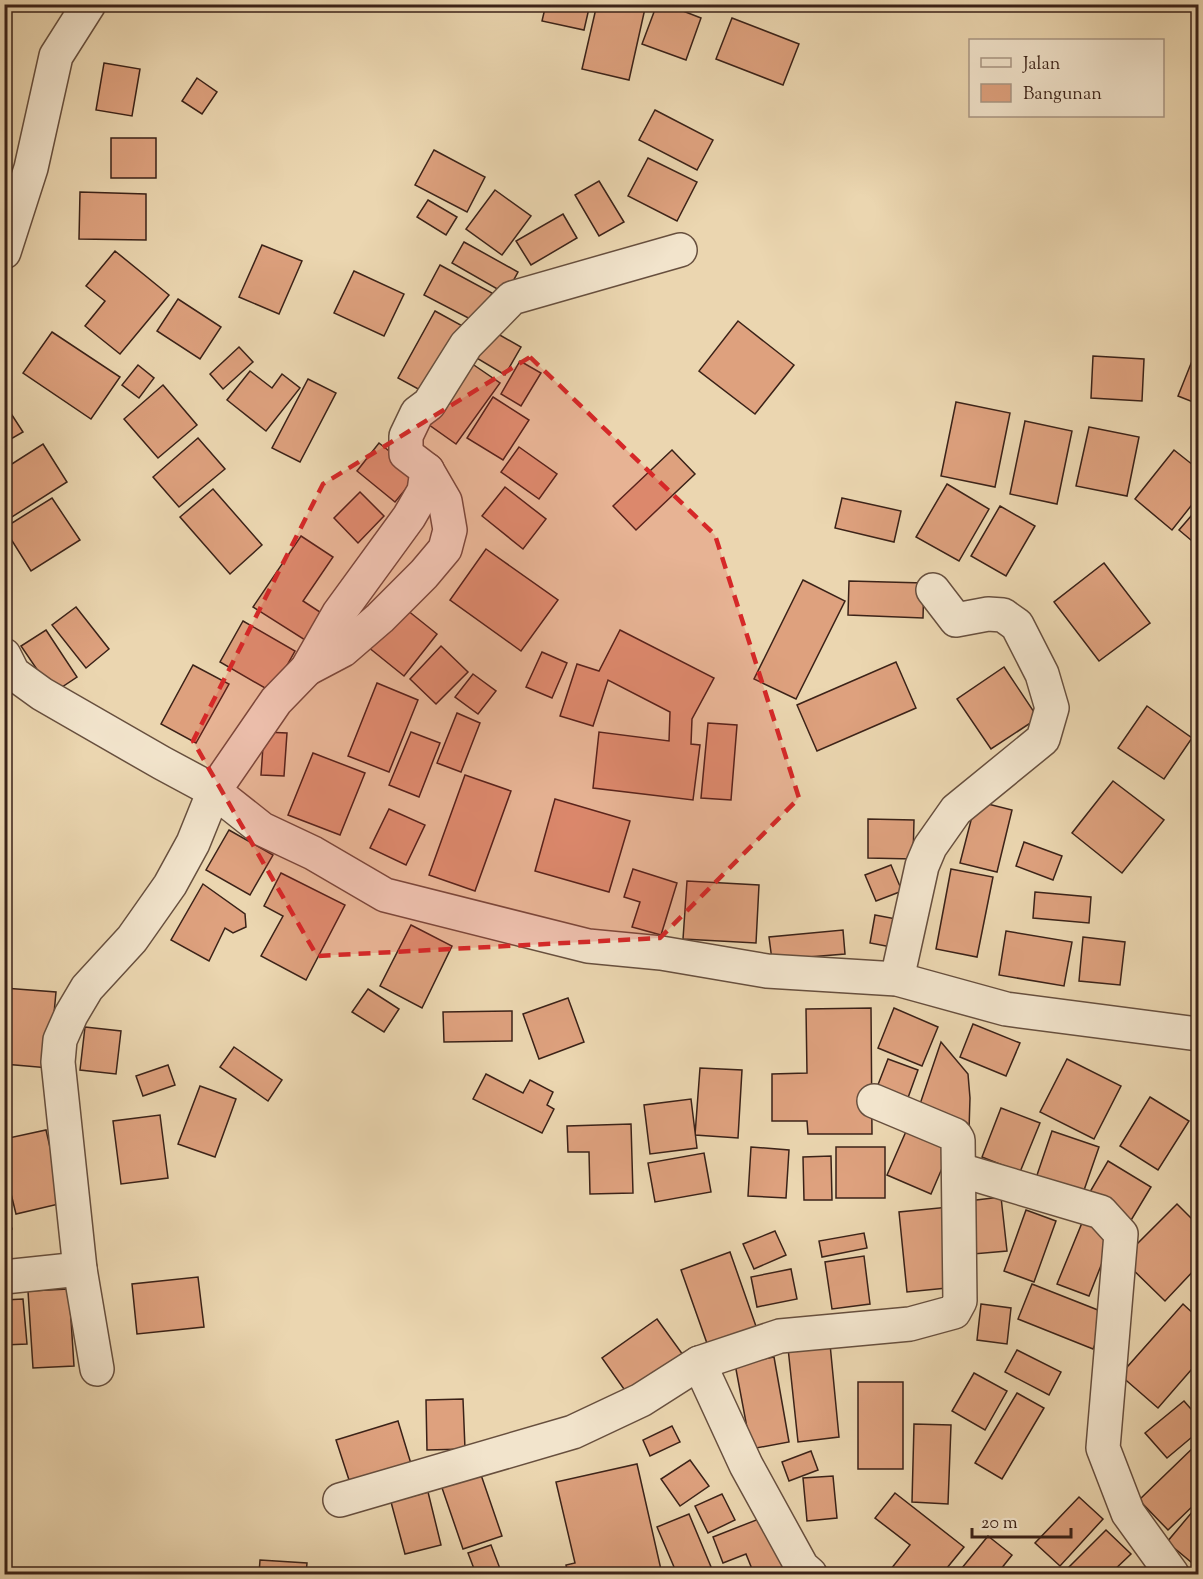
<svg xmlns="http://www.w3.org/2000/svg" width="1203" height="1579" font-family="'Sorts Mill Goudy',serif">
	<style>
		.building { fill: #dea17e; stroke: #3b2218; stroke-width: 1.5 }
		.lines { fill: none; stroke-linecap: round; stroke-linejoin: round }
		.minor-casing { stroke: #674f3e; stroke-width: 36 }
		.minor { stroke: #f2e4cc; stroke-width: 33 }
		.marked { fill: #d62828; fill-opacity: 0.2; stroke: #d62828; stroke-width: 4.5; stroke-dasharray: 12 8; stroke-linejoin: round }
	</style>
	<rect width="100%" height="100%" fill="#ebd6b0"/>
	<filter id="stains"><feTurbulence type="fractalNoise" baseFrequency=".00333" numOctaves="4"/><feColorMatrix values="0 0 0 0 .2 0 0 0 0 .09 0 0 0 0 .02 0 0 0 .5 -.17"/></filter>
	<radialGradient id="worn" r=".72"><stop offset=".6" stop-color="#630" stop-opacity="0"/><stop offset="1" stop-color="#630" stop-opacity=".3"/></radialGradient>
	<g class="building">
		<path d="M546,4H590L584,30L542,21Z"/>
		<path d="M597,4H646L629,80L582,69Z"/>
		<path d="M657,4H665L701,18L686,60L642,44Z"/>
		<path d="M732,18L799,44L783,85L716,59Z"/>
		<path d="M104,63L140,69L132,116L96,110Z"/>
		<path d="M197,78L217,92L202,114L182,101Z"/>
		<path d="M655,110L713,140L697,170L639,140Z"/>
		<rect x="111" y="138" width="45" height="40"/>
		<path d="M434,150L485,177L467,212L415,185Z"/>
		<path d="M648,158L697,182L677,221L628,196Z"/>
		<path d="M599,181L624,222L599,236L575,195Z"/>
		<path d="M495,190L531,216L502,255L466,229Z"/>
		<path d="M80,192L146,194V240L79,239Z"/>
		<path d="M428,200L457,217L446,235L417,217Z"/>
		<path d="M563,214L577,238L531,265L516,241Z"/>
		<path d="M464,242L518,272L506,294L452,263Z"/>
		<path d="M262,245L302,261L279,314L239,297Z"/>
		<path d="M115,251L169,295L120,354L85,326L105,301L86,286Z"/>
		<path d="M440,265L492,293L476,322L424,295Z"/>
		<path d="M354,271L404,294L384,336L334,313Z"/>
		<path d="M178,299L221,327L200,359L157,331Z"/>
		<path d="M435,311L468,329L431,396L398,378Z"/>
		<path d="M738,321L794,365L755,414L699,371Z"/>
		<path d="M491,330L521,347L505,375L475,357Z"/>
		<path d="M52,332L120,377L91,419L23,373Z"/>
		<path d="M1198,346V404L1178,396Z"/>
		<path d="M239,347L253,362L223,389L210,374Z"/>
		<path d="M1093,356L1144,359L1142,401L1091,398Z"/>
		<path d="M468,361L500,383L456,444L425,422Z"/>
		<path d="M520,361L541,373L521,406L501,394Z"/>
		<path d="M138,365L154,378L139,398L122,385Z"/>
		<path d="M250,371L272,388L282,374L300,388L266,431L227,400Z"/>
		<path d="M308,379L336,393L300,462L272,448Z"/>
		<path d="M163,385L197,425L158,458L124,419Z"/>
		<path d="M493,397L529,420L503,460L467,438Z"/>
		<path d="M956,402L1010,413L995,487L941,476Z"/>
		<path d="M10,412L23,432L4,443V415Z"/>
		<path d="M1025,421L1072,431L1057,504L1010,494Z"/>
		<path d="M1089,427L1139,437L1127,496L1076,486Z"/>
		<path d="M198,438L225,469L179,507L153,477Z"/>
		<path d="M379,443L418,474L395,502L357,471Z"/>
		<path d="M43,444L67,482L4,522V469Z"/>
		<path d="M519,447L557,474L539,499L501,472Z"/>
		<path d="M672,450L695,474L636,530L613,506Z"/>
		<path d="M1174,450L1198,469V497L1172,530L1135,499Z"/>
		<path d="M947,484L989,509L959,561L916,537Z"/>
		<path d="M505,487L546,519L523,549L482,516Z"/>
		<path d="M213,489L262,545L230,574L180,517Z"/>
		<path d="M360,492L384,516L358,543L334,518Z"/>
		<path d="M52,498L80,540L31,571L4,528Z"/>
		<path d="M842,498L901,511L894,542L835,528Z"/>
		<path d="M1000,506L1035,526L1006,576L971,556Z"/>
		<path d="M1198,508V546L1179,530Z"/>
		<path d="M301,536L333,557L303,601L323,614L305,640L253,607Z"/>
		<path d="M486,549L558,600L521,651L450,600Z"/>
		<path d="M1104,563L1150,623L1099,661L1054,602Z"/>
		<path d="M803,580L845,601L796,699L754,679Z"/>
		<path d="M849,581L924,583L923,618L848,615Z"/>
		<path d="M402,606L437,634L404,676L368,647Z"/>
		<path d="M76,607L109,649L86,668L52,625Z"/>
		<path d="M243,621L295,651L272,692L220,662Z"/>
		<path d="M46,630L77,677L53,693L21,646Z"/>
		<path d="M620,630L714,678L692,719L691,744L700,745L693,800L593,788L599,732L669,741L670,712L608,680L593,726L560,716L577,664L599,671Z"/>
		<path d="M441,646L468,672L436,704L410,679Z"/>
		<path d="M542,652L567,663L552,698L526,687Z"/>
		<path d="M896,662L916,708L817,751L797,705Z"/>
		<path d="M193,665L229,684L196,743L161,724Z"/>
		<path d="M1004,667L1038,718L991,749L957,699Z"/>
		<path d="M473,674L496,691L478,714L455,697Z"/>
		<path d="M377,683L418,700L389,772L348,756Z"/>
		<path d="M1147,706L1192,738L1164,779L1118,748Z"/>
		<path d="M457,713L480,723L461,772L437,763Z"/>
		<path d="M708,723L737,725L731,800L701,798Z"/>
		<path d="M264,732L287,733L284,776L261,775Z"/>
		<path d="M411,732L440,743L419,797L389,785Z"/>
		<path d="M313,753L365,773L340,835L288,815Z"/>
		<path d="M465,775L511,791L475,891L429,875Z"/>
		<path d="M1113,781L1164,820L1122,873L1072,833Z"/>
		<path d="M555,799L630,821L609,892L535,871Z"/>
		<path d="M976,801L1012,810L997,872L960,863Z"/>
		<path d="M389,809L425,825L406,865L370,848Z"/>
		<path d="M868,819L914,820L913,859L868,858Z"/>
		<path d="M229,830L273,855L250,895L206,870Z"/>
		<path d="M1024,842L1062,856L1053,880L1016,866Z"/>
		<path d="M891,865L902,891L876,901L865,875Z"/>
		<path d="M633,869L677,883L661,935L632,927L640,902L624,897Z"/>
		<path d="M951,869L993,877L977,957L936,949Z"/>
		<path d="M281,873L345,905L306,980L261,956L283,916L264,906Z"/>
		<path d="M687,881L759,885L756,943L683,939Z"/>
		<path d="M203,884L245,914L246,927L233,933L225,928L209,961L171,940Z"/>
		<path d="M1035,892L1091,897L1089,923L1033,918Z"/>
		<path d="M875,915L907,921L902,949L870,943Z"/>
		<path d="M411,925L452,946L422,1008L380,986Z"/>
		<path d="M843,930L845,954L772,960L769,937Z"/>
		<path d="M1006,931L1072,942L1064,986L999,975Z"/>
		<path d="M1083,937L1125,942L1120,985L1079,981Z"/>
		<path d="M4,988L56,992L49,1068L4,1064Z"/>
		<path d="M368,989L399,1009L384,1032L352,1012Z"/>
		<path d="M568,998L584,1042L539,1059L523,1014Z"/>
		<path d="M871,1008L872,1134H808L807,1121H772V1074L807,1073L806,1009Z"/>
		<path d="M894,1008L938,1027L922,1066L878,1048Z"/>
		<path d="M512,1011V1041L444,1042L443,1012Z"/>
		<path d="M973,1024L1020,1043L1006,1076L960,1057Z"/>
		<path d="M85,1027L121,1031L116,1074L80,1070Z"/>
		<path d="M941,1042L968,1074L970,1098L969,1131L919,1107Z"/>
		<path d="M234,1047L282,1080L268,1101L220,1067Z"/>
		<path d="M888,1059L918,1070L905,1106L874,1095Z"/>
		<path d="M1067,1059L1121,1086L1094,1139L1040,1112Z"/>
		<path d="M168,1065L175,1085L143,1096L136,1076Z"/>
		<path d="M700,1068L742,1070L738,1138L695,1135Z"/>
		<path d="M486,1074L523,1093L530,1080L553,1092L547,1105L554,1109L542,1133L473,1099Z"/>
		<path d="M200,1086L236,1099L215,1157L178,1144Z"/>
		<path d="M1150,1097L1189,1121L1158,1170L1120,1146Z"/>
		<path d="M691,1099L697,1148L650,1154L644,1105Z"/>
		<path d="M1001,1108L1040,1123L1020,1172L982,1157Z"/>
		<path d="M160,1115L168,1178L121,1184L113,1121Z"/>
		<path d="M911,1120L955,1138L931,1194L887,1175Z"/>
		<path d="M631,1124L633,1193L590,1194L589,1152H568L567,1126Z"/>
		<path d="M46,1130L63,1203L16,1214L4,1165V1139Z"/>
		<path d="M1052,1131L1099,1147L1082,1196L1035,1181Z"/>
		<path d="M751,1147L789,1150L786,1198L748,1196Z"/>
		<rect x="836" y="1147" width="49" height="51"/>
		<path d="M704,1153L711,1192L655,1202L648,1163Z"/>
		<path d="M831,1156L832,1200H804L803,1157Z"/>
		<path d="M1108,1161L1151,1187L1130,1222L1087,1197Z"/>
		<path d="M1001,1197L1007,1251L973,1254L968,1201Z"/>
		<path d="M4,1203L12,1229L4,1232Z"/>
		<path d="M1177,1204L1198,1225V1266L1165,1301L1122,1259Z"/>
		<path d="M949,1207L957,1287L907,1292L899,1212Z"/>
		<path d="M1026,1210L1056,1221L1034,1282L1004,1271Z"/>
		<path d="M1084,1218L1115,1230L1089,1296L1057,1284Z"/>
		<path d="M775,1231L786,1255L754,1269L743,1244Z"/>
		<path d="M864,1233L867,1248L822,1257L819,1241Z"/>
		<path d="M730,1252L758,1332L709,1349L681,1270Z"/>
		<path d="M864,1256L870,1304L832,1309L825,1262Z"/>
		<path d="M791,1269L797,1299L757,1307L751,1277Z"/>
		<path d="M198,1277L204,1327L137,1334L132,1284Z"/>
		<path d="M1032,1284L1108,1314L1093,1349L1018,1319Z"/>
		<path d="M69,1289L74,1366L33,1368L28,1291Z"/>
		<path d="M23,1299L27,1344L4,1345V1300Z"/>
		<path d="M981,1304L1011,1308L1007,1344L977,1340Z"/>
		<path d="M1183,1304L1198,1318V1362L1158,1408L1120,1375Z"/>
		<path d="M657,1319L686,1359L631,1399L602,1358Z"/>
		<path d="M830,1344L839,1437L798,1442L788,1348Z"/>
		<path d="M1017,1350L1061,1372L1049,1395L1005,1372Z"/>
		<path d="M774,1357L789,1442L751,1449L735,1364Z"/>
		<path d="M974,1373L1007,1391L985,1430L952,1411Z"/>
		<rect x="858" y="1382" width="45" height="87"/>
		<path d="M1017,1393L1044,1408L1002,1479L975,1463Z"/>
		<path d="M463,1399L465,1449L427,1450L426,1400Z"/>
		<path d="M1184,1401L1198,1417V1432L1167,1458L1145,1433Z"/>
		<path d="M398,1421L412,1467L351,1486L336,1440Z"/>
		<path d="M914,1424L951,1425L948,1504L912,1502Z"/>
		<path d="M672,1426L680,1442L650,1456L643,1440Z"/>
		<path d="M1198,1443V1501L1168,1530L1139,1500Z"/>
		<path d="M811,1451L818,1470L789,1481L782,1462Z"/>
		<path d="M690,1460L709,1486L680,1506L661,1479Z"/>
		<path d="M637,1464L662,1574H568L566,1565L575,1563L556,1482Z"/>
		<path d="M479,1469L502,1536L463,1549L440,1482Z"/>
		<path d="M833,1476L837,1518L807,1521L803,1478Z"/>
		<path d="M428,1492L441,1545L405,1554L391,1502Z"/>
		<path d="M895,1493L964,1547L942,1574H887L910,1545L875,1518Z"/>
		<path d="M722,1494L735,1520L708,1533L695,1506Z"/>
		<path d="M1079,1497L1103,1519L1060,1566L1035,1543Z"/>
		<path d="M1198,1505V1565L1197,1567L1167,1542Z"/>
		<path d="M689,1514L714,1574H677L657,1527Z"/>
		<path d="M769,1515L792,1574H754L746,1554L723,1563L713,1537Z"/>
		<path d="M1106,1530L1131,1554L1110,1574H1062Z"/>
		<path d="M988,1536L1012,1555L997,1574H957Z"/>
		<path d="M491,1545L502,1574H476L468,1553Z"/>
		<path d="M260,1560L307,1563L306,1574H259Z"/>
	</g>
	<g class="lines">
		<g class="minor-casing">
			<g id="minor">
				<path d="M4,252L31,168L56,56L89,4"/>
				<path d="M4,655L13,673L42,694L162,763L214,791L262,829L313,853L385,895L588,946L661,953L767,971L897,979L1006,1009L1198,1034"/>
				<path d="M307,669L343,650L380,618L424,574L445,549L450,530L445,501L427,470"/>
				<path d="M897,979L922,866L930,847L956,810L1043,739L1052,708L1042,674L1017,625L1003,615L988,614L956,620L933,590"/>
				<path d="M960,1170L1101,1212L1121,1234L1103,1448L1128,1513L1172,1574"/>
				<path d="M4,1277L80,1269"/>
				<path d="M699,1363L746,1465L802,1567L810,1574"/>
				<path d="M97,1369L80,1269L58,1062L60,1040L71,1015L87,988L132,939L170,885L193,843L214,791L276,701L307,669L339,613L409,517L424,491L427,470L406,454V436L417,413L429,404L466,345L512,298L680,250"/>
				<path d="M340,1500L573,1432L641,1400L699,1363L780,1336L910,1324L954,1312L960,1301L958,1140L955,1135L874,1101"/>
			</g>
		</g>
		<use href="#minor" class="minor"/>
	</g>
	<path class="marked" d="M530,357L715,535L799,798L660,938L317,956L193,741L323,484Z"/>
	<rect width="1203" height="1579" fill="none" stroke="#ebd6b0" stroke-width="24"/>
	<rect x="6" y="6" width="1191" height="1567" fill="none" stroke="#3b2218" stroke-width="3"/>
	<rect x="12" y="12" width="1179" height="1555" fill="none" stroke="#3b2218" stroke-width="1.5"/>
	<rect x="969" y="39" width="195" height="78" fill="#f2e4cc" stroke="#a99684" stroke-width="1.5"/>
	<rect x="981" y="58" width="30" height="9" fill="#f2e4cc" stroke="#a99684" stroke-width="1.5"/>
	<text x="1023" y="69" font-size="18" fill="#3b2218">Jalan</text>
	<rect x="981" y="84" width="30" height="18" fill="#dea17e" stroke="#a99684" stroke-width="1.5"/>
	<text x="1023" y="99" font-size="18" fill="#3b2218">Bangunan</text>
	<path d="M972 1528v9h99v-9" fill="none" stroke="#3b2218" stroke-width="3"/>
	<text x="981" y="1528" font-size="18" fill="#3b2218" stroke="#f2e4cc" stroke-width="4.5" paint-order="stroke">20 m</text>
	<rect width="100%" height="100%" filter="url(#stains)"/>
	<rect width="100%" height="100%" fill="url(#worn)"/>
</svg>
